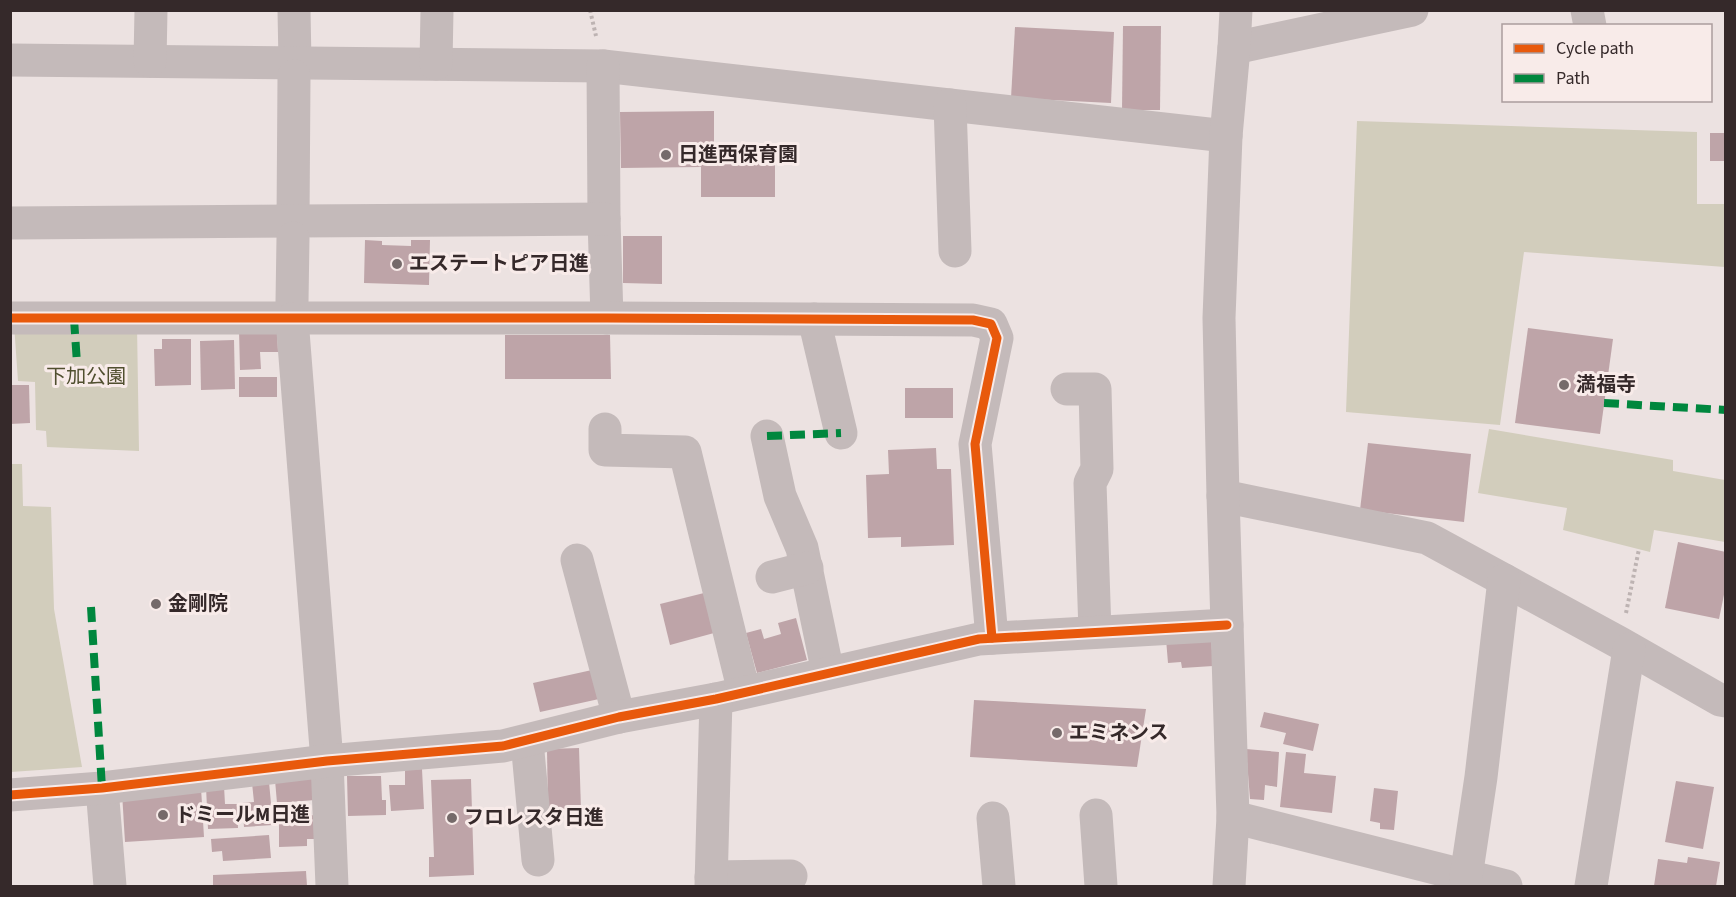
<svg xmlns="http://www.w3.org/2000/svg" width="1736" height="897" font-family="'Source Sans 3','Noto Sans JP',sans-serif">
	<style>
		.green { fill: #d2cdbc }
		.building { fill: #bea4a8 }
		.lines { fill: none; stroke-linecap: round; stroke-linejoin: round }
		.path { stroke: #bdb3b2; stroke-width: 4; stroke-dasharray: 3 3; stroke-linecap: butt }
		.minor { stroke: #c4baba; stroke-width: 33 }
		.quiet { stroke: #00873e; stroke-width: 8; stroke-dasharray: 15 8; stroke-linecap: butt }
		.cycleway-casing { stroke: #f8ebe9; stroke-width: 13 }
		.cycleway { stroke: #e8590c; stroke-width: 9 }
		.poi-dot { fill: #756a6a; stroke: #f8ebe9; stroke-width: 2 }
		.labels { text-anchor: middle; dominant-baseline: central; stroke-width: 6; stroke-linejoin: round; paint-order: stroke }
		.poi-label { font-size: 20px; font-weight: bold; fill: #35292a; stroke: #f8ebe9; text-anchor: start }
		.park-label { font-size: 20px; fill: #504f2f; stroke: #f8ebe9 }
	</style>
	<rect width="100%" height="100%" fill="#ece2e1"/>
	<g class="green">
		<path d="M1357,121L1697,132V204H1725V267L1524,252L1500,425L1346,412Z"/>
		<path d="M14,324L137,325L139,451L47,447L46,431L36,430L35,382L18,381Z"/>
		<path d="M1489,429L1673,460V471L1725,480V542L1654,530L1650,552L1563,530L1567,508L1478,493Z"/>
		<path d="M10,464H22L23,506L51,507L54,609L82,767L11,772Z"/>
	</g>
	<g class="building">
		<path d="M1123,26H1161L1160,110H1122Z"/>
		<path d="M1015,27L1114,32L1111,103L1011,98Z"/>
		<path d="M714,111V153H775V197H701V167L621,168L620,112Z"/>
		<rect x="1710" y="133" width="16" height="28"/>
		<path d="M623,236H662V284L623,283Z"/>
		<path d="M365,240L382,241V245L411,246V240H430L429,285L364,283Z"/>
		<path d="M1528,328L1613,339L1600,434L1515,423Z"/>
		<path d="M277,329L278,352H260L261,369L240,370L239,330Z"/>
		<path d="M505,335H610L611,379H505Z"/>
		<path d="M162,339H191V385L155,386L154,349H162Z"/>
		<path d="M234,340L235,389L201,390L200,341Z"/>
		<rect x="239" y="377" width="38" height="20"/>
		<path d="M10,385H29L30,423L10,424Z"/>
		<rect x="905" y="388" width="48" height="30"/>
		<path d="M1368,443L1471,454L1464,522L1360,510Z"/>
		<path d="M936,448L937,469H951L954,545L901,547V537L868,538L866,475L889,474L888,450Z"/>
		<path d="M1678,542L1726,552V585L1719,619L1665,608Z"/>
		<path d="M704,593L714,633L670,645L660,604Z"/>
		<path d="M796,618L807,660L757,673L746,633L761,629L764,639L781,634L778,623Z"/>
		<path d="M1211,636L1213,666L1182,668L1181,662L1168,663L1166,639Z"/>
		<path d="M592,670L599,699L540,712L533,683Z"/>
		<path d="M974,700L1146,709L1137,767L970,757Z"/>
		<path d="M1264,712L1319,724L1313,751L1283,744L1286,733L1260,727Z"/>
		<path d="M579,748L581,809L548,810L547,749Z"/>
		<path d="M1246,749L1279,752L1277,787L1265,785L1264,800L1250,799Z"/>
		<path d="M1286,752L1306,754L1304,773L1336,776L1332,813L1280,807Z"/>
		<path d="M422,769L424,809L391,811L389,785H405V770Z"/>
		<path d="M347,776H381L382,800H386V815L348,816Z"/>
		<path d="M313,777L315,800L277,803L275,780Z"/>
		<path d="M471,779L474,875L429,877V857H434L431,780Z"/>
		<path d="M1676,781L1714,787L1703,849L1665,842Z"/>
		<path d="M269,782L273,825L244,827L242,803L254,802L252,783Z"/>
		<path d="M224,786L225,804H237L238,828L208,829L206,787Z"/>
		<path d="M201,788L204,837L125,842L122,793Z"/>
		<path d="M1374,788L1398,791L1394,830L1380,829V823L1370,821Z"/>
		<path d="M317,815V839H307V846L279,847V817Z"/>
		<path d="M269,835L271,858L223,861L222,851L212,852L211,839Z"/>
		<path d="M1688,857L1720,862L1716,886H1654L1658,859L1687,863Z"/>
		<path d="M306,871L307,886H213V875Z"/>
	</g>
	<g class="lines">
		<g class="path">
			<path d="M590,10L596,36"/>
			<path d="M1626,613L1639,549"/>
		</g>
		<g class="minor">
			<path d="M294,10L295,63"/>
			<path d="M1587,10L1590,26"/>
			<path d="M1234,48L1412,10"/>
			<path d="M10,60L603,66L1226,136"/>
			<path d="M150,61L151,10"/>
			<path d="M436,64L437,10"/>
			<path d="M603,66L604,219L607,318"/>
			<path d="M950,105L955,251"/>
			<path d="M293,221L294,76"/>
			<path d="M10,223L604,219"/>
			<path d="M292,302L293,238"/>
			<path d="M10,318H607L973,320L991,324L997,338L975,444L992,638"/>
			<path d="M292,319L327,761L332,886"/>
			<path d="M814,319L841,433"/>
			<path d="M1067,389H1095L1097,469L1090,483L1095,632"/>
			<path d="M605,429V450L685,452L744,692"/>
			<path d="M767,436L780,496L802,548L828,673"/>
			<path d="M1223,496L1427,538L1620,643L1720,700L1726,701"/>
			<path d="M577,560L619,717"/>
			<path d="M772,577L807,568"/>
			<path d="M527,741L538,860"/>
			<path d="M102,788L110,886"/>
			<path d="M10,795L102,788L327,761L503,746L619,717L716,699L979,639L1227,625"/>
			<path d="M1096,815L1101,886"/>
			<path d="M1233,817L1506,886"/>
			<path d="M993,818L999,886"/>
			<path d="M711,877L791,876"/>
			<path d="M1466,877L1481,777L1504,580"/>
			<path d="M711,886L716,699"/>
			<path d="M1229,886L1233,817L1223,496L1219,318L1226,136L1234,48L1236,10"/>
			<path d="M1591,886L1629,649"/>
		</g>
		<g class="quiet">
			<path d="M74,319L77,363"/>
			<path d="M1604,403L1726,410"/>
			<path d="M767,436L841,433"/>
			<path d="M91,607L102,788"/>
		</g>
		<g class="cycleway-casing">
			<g id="cycleway">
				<path d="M10,318H607L973,320L991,324L997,338L975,444L992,638"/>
				<path d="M10,795L102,788L327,761L503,746L619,717L716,699L979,639L1227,625"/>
			</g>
		</g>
		<use href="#cycleway" class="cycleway"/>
	</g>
	<g class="poi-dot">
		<circle cx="666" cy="155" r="6"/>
		<circle cx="397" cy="264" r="6"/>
		<circle cx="1564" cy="385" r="6"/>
		<circle cx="156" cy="604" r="6"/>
		<circle cx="1057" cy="733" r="6"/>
		<circle cx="163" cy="815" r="6"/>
		<circle cx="452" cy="818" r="6"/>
	</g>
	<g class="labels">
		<g class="poi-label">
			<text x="678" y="155">日進西保育園</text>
			<text x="409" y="264">エステートピア日進</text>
			<text x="1576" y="385">満福寺</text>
			<text x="168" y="604">金剛院</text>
			<text x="1069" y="733">エミネンス</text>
			<text x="175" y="815">ドミールM日進</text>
			<text x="464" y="818">フロレスタ日進</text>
		</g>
		<g class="park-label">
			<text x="86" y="377">下加公園</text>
		</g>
	</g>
	<rect width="1736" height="897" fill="none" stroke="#35292a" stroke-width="24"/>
	<rect x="1502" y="24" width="210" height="78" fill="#f8ebe9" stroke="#aa9d9d" stroke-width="1.5"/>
	<rect x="1514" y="44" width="30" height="9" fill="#e8590c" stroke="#aa9d9d" stroke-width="1.5"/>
	<text x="1556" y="54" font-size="18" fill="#35292a">Cycle path</text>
	<rect x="1514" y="74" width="30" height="9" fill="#00873e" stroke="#aa9d9d" stroke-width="1.5"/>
	<text x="1556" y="84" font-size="18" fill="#35292a">Path</text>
</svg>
